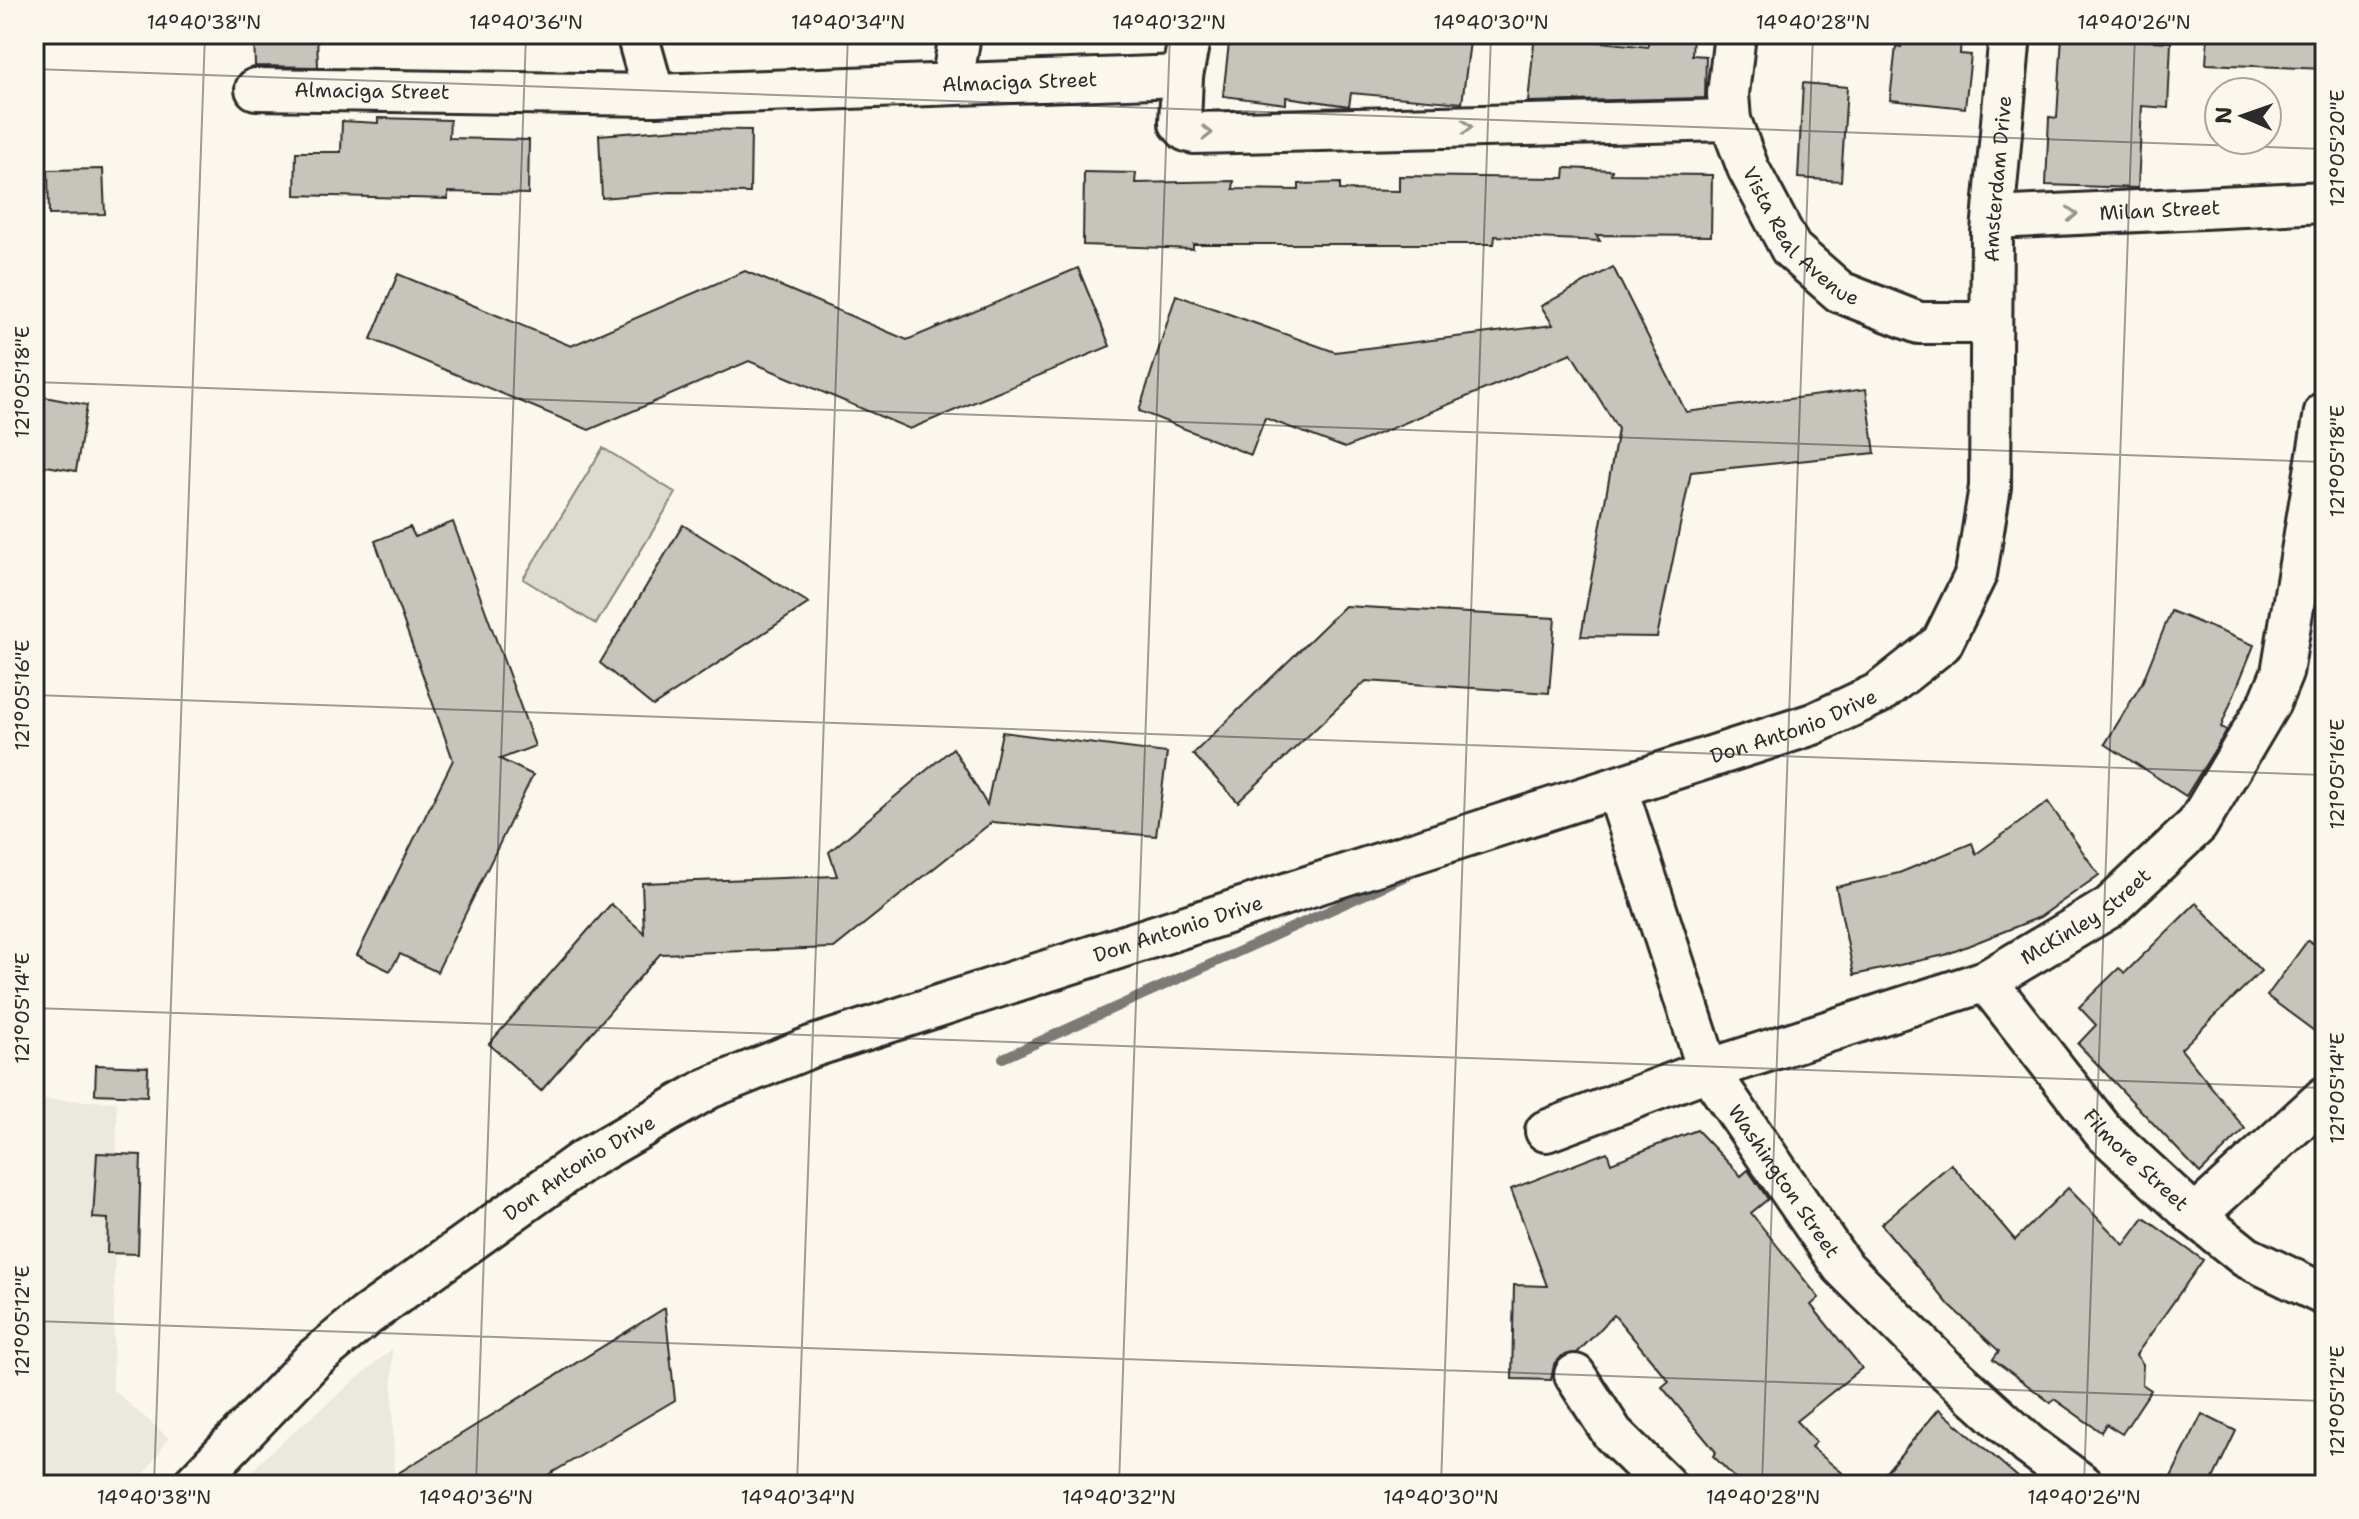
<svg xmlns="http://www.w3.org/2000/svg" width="2359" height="1519" font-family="'Shantell Sans',sans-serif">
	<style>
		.built { fill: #ebe8de }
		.green { fill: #dddad0; stroke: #84827e; stroke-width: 2 }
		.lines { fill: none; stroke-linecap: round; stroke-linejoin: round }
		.stream { stroke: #7b7a75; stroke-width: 10 }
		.building { fill: #c7c4bc; stroke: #2b2b2b; stroke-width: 2 }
		.minor-casing { stroke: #2b2b2b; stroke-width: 46 }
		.minor { stroke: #fbf7ec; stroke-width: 40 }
		.oneway { stroke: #93918c }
		.ticks { fill: none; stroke: #2b2b2b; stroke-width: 2; stroke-opacity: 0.45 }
		.labels { text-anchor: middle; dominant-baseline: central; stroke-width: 6; stroke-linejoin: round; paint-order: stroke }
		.street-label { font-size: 20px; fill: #2b2b2b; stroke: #fbf7ec }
		.neatline { fill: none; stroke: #2b2b2b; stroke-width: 3 }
		.ticks-label { font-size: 20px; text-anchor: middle; fill: #2b2b2b }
	</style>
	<rect width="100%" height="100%" fill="#fbf7ec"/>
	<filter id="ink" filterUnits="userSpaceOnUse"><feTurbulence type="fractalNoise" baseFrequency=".0125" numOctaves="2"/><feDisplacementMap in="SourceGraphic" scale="16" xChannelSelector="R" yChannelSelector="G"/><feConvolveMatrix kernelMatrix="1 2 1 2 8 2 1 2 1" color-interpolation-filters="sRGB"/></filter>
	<g filter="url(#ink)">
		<g class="built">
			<path d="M34,1099L117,1102L113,1390L169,1438L137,1485H34Z"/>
			<path d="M392,1349L394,1485H238L277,1446Z"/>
		</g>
		<path class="green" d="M603,448L676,493L596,624L523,579Z"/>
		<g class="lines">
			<path class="stream" d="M1003,1058L1417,871"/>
		</g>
		<g class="building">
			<path d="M254,34H317L318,67L255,66Z"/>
			<path d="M1230,34L1307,42L1308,34H1471L1462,103L1351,93L1349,106L1286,97V104L1223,96Z"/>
			<path d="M1535,34L1575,35V39L1648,47V34L1693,35L1692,55L1706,56L1705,98L1528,102Z"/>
			<path d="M1902,34H1961L1960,54L1971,55L1965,108L1890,100L1896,46L1901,47Z"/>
			<path d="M2208,34H2325V69L2206,64Z"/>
			<path d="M2062,36L2171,42L2168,108L2142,106L2138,188L2046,185L2049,117L2057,118Z"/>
			<path d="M1803,83L1847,87L1841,181L1798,178Z"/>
			<path d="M378,118L450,120L449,138L529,140L528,194L448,192V199L295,195L296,152H341L342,121L378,123Z"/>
			<path d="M679,129L751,130L750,193L671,192L602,198L599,135Z"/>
			<path d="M1565,168L1612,170L1611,174L1712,175L1711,236L1596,235L1600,241L1495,236L1494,244H1193V249L1083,245L1084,172L1136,173L1135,183L1234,181L1233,189L1299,190V184L1340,183V190L1399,191V176L1564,178Z"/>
			<path d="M103,169L105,214L49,215L48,170Z"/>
			<path d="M1613,267L1686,412L1866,389L1875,453L1691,472L1657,637L1581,636L1618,429L1571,353L1345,448L1265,418L1251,455L1139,411L1176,295L1335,352L1553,325L1541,306Z"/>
			<path d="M1078,268L1110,346L910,429L749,361L589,430L371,339L398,274L571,346L745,271L907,340Z"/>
			<path d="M34,395L87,405L76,471L34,464Z"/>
			<path d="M453,522L535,746L500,759L533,775L437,972L400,954L390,971L357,955L453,760L375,541L410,527L415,537Z"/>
			<path d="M683,525L809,603L653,706L600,663Z"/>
			<path d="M1345,606L1555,618L1549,693L1366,681L1238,802L1193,754Z"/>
			<path d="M2171,611L2254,645L2221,727L2227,730L2186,796L2105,744L2142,683Z"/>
			<path d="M1002,732L1167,753L1156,836L992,822L834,948L660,954L541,1091L489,1044L611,904L644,933L642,883L837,876L829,852L953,748L987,805Z"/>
			<path d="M2048,802L2099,875L2040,917L1945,955L1854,975L1836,887L1899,873L1972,843L1976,854Z"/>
			<path d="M2196,903L2261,971L2181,1049L2245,1129L2200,1173L2078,1044L2096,1025L2079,1007L2119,968L2125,973Z"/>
			<path d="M2308,940L2325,952V1039L2267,996Z"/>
			<path d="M96,1065L148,1067L147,1096L95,1094Z"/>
			<path d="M1697,1130L1741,1176L1748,1170L1768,1199L1751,1213L1819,1298L1811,1305L1862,1368L1796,1421L1816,1442L1811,1447L1857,1485H1742L1713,1456L1716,1452L1662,1387L1669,1381L1614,1315L1577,1353L1562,1356L1554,1365L1551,1380L1512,1379L1514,1285L1547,1286L1511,1189L1607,1152L1611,1163Z"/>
			<path d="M97,1153L141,1155L138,1254L107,1253L108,1219L93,1218Z"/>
			<path d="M1951,1164L2015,1240L2068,1188L2124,1245L2144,1218L2203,1260L2136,1355L2143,1364L2142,1384L2151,1390L2122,1434L2106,1424L2101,1432L2054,1399L2051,1403L1993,1359L1999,1351L1950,1306L1881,1224Z"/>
			<path d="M665,1308L675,1400L531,1485H379Z"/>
			<path d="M1939,1409L2027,1485H1875Z"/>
			<path d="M2202,1414L2236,1431L2210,1485H2167Z"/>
		</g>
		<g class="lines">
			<g class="minor-casing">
				<g id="minor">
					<path d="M637,34L654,95"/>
					<path d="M1190,34L1182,76L1180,123L1187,131L1194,133L1730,120"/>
					<path id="s1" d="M1735,34L1728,94L1730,120L1748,168L1791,249L1840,292L1919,323H1991"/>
					<path d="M952,84L960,34"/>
					<path id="s2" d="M256,89L654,95L1182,76"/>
					<path id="s3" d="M1994,218L2325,202"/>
					<path id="s4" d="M1617,789L1708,1070L1842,1266L1943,1367L2029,1445L2083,1485"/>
					<path id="s5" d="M1986,981L2103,1131L2195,1216L2246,1257L2325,1295"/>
					<path id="s6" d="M1546,1131L1708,1070L1986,981L2110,907L2197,825L2270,702L2282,673L2325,412"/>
					<path d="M2195,1216L2325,1097"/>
					<path d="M1575,1375L1613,1434L1665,1485"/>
					<path id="s7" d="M193,1485L314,1359L366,1316L581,1162L709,1088L811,1047L1813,724L1879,693L1942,643L1976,574L1990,487L1992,232L2010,34"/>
				</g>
			</g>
			<use href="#minor" class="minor"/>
		</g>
		<defs><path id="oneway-chevron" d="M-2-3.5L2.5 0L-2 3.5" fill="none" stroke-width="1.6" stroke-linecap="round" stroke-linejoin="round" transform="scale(2)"/></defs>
		<g class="oneway">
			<use href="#oneway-chevron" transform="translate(1467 127) rotate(-1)"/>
			<use href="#oneway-chevron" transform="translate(1207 133) rotate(1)"/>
			<use href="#oneway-chevron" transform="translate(2072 214) rotate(-3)"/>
		</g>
	</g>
	<path class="ticks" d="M34,69L2325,149M34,382L2325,462M34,695L2325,775M34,1008L2325,1088M34,1321L2325,1401M154,1485L205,34M476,1485L526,34M797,1485L848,34M1119,1485L1170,34M1441,1485L1491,34M1762,1485L1813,34M2084,1485L2135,34"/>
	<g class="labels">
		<g class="street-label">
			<text stroke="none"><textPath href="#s2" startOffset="764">Almaciga Street</textPath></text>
			<text stroke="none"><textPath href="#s2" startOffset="116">Almaciga Street</textPath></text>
			<text stroke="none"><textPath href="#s7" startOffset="2444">Amsterdam Drive</textPath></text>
			<text stroke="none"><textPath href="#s3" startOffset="166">Milan Street</textPath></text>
			<text stroke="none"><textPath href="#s1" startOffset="226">Vista Real Avenue</textPath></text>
			<text stroke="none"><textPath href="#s7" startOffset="1798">Don Antonio Drive</textPath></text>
			<text stroke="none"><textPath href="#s6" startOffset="584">McKinley Street</textPath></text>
			<text stroke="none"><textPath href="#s7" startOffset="1150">Don Antonio Drive</textPath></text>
			<text stroke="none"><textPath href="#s5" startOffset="234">Filmore Street</textPath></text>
			<text stroke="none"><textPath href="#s7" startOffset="502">Don Antonio Drive</textPath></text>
			<text stroke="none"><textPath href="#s4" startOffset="430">Washington Street</textPath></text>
		</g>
	</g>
	<rect width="2359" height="1519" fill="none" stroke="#fbf7ec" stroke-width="88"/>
	<g transform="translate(2243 116) rotate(272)"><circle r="38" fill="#fbf7ec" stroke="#a8a59f" stroke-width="2"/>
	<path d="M0-6L14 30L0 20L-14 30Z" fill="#2b2b2b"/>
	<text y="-12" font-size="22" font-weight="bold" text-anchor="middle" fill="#2b2b2b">N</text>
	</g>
	<rect x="44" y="44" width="2271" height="1431" class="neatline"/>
	<g class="ticks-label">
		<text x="204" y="29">14°40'38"N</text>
		<text x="526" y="29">14°40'36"N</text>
		<text x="848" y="29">14°40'34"N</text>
		<text x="1169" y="29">14°40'32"N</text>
		<text x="1491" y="29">14°40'30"N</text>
		<text x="1813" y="29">14°40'28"N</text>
		<text x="2134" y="29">14°40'26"N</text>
		<text transform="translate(2337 148) rotate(-90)" y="7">121°05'20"E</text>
		<text transform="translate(22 382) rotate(-90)" y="7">121°05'18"E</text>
		<text transform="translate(2337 461) rotate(-90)" y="7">121°05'18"E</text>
		<text transform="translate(22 695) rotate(-90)" y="7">121°05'16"E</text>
		<text transform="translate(2337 774) rotate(-90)" y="7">121°05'16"E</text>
		<text transform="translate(22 1008) rotate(-90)" y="7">121°05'14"E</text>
		<text transform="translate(2337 1088) rotate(-90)" y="7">121°05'14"E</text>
		<text transform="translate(22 1321) rotate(-90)" y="7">121°05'12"E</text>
		<text transform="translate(2337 1401) rotate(-90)" y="7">121°05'12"E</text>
		<text x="154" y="1504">14°40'38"N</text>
		<text x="476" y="1504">14°40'36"N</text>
		<text x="798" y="1504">14°40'34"N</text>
		<text x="1119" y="1504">14°40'32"N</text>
		<text x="1441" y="1504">14°40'30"N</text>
		<text x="1763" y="1504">14°40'28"N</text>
		<text x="2084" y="1504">14°40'26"N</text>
	</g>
</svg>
